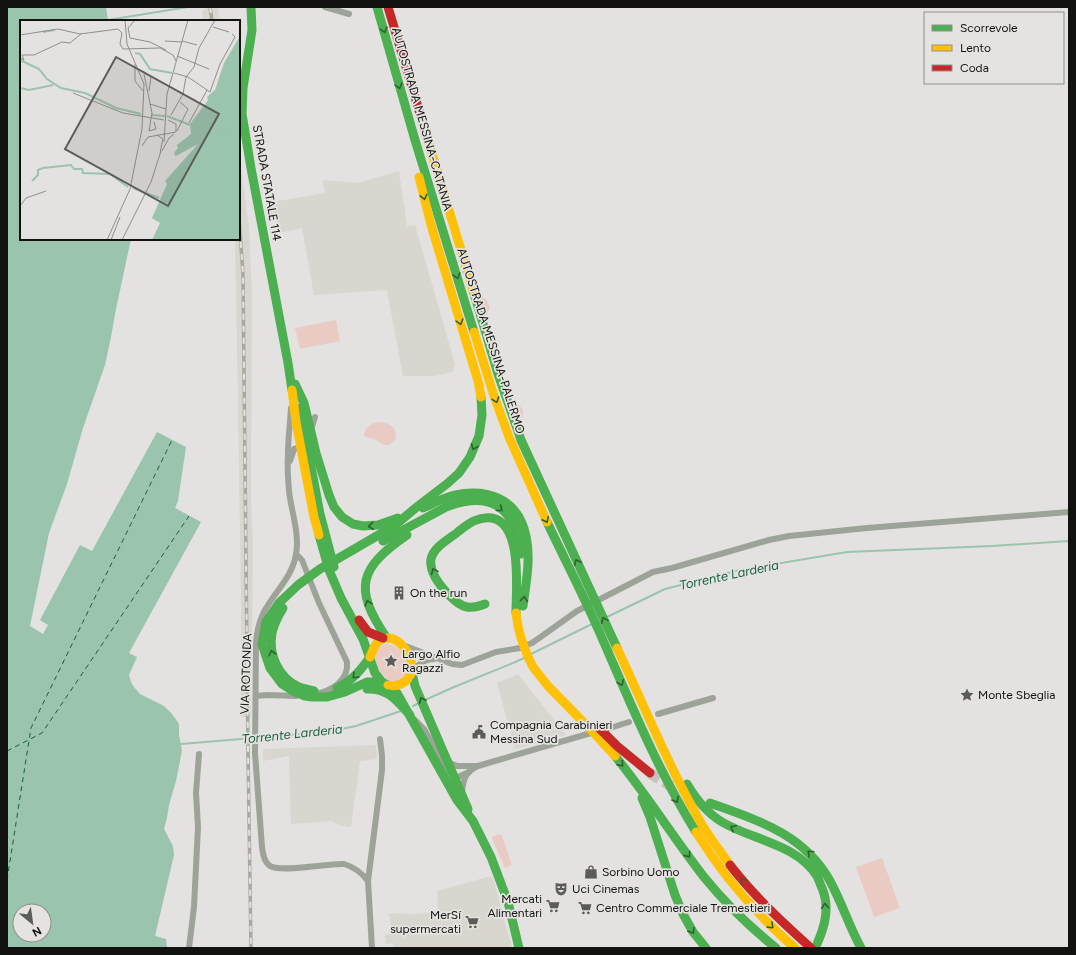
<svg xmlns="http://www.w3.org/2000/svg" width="1076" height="955" font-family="Figtree,sans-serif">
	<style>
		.built { fill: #d8d6cf }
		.green { fill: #eacbc4 }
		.water { fill: #9ac4ae; fill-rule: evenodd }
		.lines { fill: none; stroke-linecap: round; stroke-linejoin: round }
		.stream { stroke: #9ac4ae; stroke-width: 2 }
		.ferry { stroke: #175f42; stroke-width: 1; stroke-dasharray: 5 4; stroke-linecap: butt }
		.highway-tunnel { stroke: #c4c3c1; stroke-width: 11; stroke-dasharray: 11 5.5; stroke-linecap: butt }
		.street { stroke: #9ea399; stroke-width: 6 }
		.fast { stroke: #4caf50; stroke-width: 9 }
		.slow { stroke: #ffc107; stroke-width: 9 }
		.jam { stroke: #c62828; stroke-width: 9 }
		.rail-casing { stroke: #a7a8a2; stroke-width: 3.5 }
		.rail { stroke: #e4e3df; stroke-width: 2; stroke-dasharray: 6; stroke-linecap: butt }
		.oneway { stroke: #2f6030 }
		.labels { text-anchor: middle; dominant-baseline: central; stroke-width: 3.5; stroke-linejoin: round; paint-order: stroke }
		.street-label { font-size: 12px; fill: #121211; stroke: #e4e3df }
		.poi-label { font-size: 12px; fill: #121211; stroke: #e4e3df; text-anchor: start }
		.water-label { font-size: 13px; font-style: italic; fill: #175f42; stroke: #e4e3df }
		.inset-river { fill: none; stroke: #9ac4ae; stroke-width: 2 }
		.inset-road { fill: none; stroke: #8f8f8d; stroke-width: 1 }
		.view { fill: #5b5b59; fill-opacity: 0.15; stroke: #5b5b59; stroke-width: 2 }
		.inset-edge { fill: none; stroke: #121211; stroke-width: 2 }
	</style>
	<rect width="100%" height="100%" fill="#e3e2e0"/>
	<g class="built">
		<path d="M208,7H218L220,21H204L202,11Z"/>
		<path d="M239,151L249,229L252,295L251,500L253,547L251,718L241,717V601L238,404L235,239H239Z"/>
		<path d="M399,171L407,226L415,225L455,364L452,372L435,376H403L387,290L314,295L302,228L279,233L276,221L271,222L266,203L325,193L323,180L358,183Z"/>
		<path d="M518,674L566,735L515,749L497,683Z"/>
		<path d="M376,745L377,759L360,761L351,827L341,826L332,821L291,824L289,756L263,761V749Z"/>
		<path d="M491,876L494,881L512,948H394L393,943L386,944L385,935L392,934L389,913L415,914L438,912L437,891Z"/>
	</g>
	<g class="green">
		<path d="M481,297C486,297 488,303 490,307L487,315H486Z"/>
		<path d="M336,320L340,341L300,349L295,328Z"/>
		<path d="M517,404C523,408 525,412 522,418L520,417L515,405Z"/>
		<path d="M380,422C389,423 397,427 396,438C393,443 388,447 382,444C380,443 378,441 376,440C372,437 367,439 364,435C365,426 372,423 380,422Z"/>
		<path d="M386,644C401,645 412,661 405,675C393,699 358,653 386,644Z"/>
		<path d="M500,834L502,836L512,865L505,868L492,839L493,836Z"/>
		<path d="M882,858L900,908L874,917L856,867Z"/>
	</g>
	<path class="water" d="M7,7H106L108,20V21H21V239H131L116,309L111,337L105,365L83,428L67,484L49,533L30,626L43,634L48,625L40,620L80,545L92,551L157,432L186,447L178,501L175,508L201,522L129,653L137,657L129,675L131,682L134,687L140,694L164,706L172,714L179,724V735L182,751L176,781L169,805L167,818L164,829L173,846L174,855L155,936L166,939L167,948H7ZM20,911H44V935H20Z"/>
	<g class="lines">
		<g class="stream">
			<path d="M108,20L188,7"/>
			<path d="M607,617L665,589L740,570L847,552L992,546L1069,541"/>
			<path d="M531,654L592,624"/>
			<path d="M425,700L454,687L513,663L524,658"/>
			<path d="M413,706L419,703"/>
			<path d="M181,744L327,732L356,726L401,711"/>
		</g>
		<g class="ferry">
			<path d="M7,751L42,733L189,516"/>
			<path d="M7,880L31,728L172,440"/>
		</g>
		<path class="highway-tunnel" d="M650,773L671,786"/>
		<g class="street">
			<path d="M325,7L349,14"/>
			<path d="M291,408C290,424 288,439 288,454C287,466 288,479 289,491C291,510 300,535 296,554C293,576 274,593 264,612C259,622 257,631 256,642L255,753L262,847C263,854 264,862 270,866C281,873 328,863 344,864C354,867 362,873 368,881"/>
			<path d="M312,427L315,417"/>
			<path d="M290,461L294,449L298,448H301"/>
			<path d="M296,554L302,560L319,603L347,662C349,681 331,691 315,694"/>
			<path d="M403,645L452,664L462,665L496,652L520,648L532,643L542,636L577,611L653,572L672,568L769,540L789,536L867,528L1069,512"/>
			<path d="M412,672C418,664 425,659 434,659"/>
			<path d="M256,696L267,695L296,696"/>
			<path d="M658,714L713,698"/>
			<path d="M415,720L424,729L447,770L453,776L458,777L469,772"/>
			<path d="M607,729L629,722"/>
			<path d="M448,762L457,766H476"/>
			<path d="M462,793C463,780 465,772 478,766L591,733"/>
			<path d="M189,948L194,907L198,827L196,793L199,754"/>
			<path d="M372,948L368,881L382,770V755L380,739"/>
		</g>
		<g class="fast">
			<path d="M251,7L252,30L243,88L242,114L251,168L288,363L292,390"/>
			<path d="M377,7L415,140L474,332"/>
			<path d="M473,290L498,374L521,440L617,648"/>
			<path d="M295,384L304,403L316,453L329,495L334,507L342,517L353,524L363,526L378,525L398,518"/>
			<path d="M300,408L320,514L334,567"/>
			<path d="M423,508C432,504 441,499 451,496C486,487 518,498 526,536C531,559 526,583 523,606"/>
			<path d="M547,522C565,560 585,598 602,638C631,704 658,771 696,832"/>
			<path d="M319,535L329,570L341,598L363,639L375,673L382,682L388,685L397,693L457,800L473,821L491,857L508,902L519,948"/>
			<path d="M383,541L446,507C491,490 515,507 521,554"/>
			<path d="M485,604C469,610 462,608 450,596C441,587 429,572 431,559C434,546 450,539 459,531C469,523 479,516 492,518C523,524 516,590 516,613"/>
			<path d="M283,608C278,616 274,624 272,633C268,655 279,678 299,687C304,689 309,690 314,691"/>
			<path d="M386,637C353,588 359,568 407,535"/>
			<path d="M412,673L415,686L468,809"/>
			<path d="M382,682H367L345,692L327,697H312L305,696L293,691L282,684L270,668L262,644L266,622L279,603L298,585L320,569L394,526L418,506L448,483L459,473L470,457L479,436L482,415L481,397"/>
			<path d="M337,688C352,681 361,670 370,657"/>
			<path d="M367,689C388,688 397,701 410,715"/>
			<path d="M615,756C647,795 673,837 704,877C725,903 750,927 776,948"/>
			<path d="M687,784C696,799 707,813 722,822C752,840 797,844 817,876C819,880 820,884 822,888C830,907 825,926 817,944"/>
			<path d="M642,798L650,817L675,895L683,914L693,932L706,948"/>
			<path d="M710,803C757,820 804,834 830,881C842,903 849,926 861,948"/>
		</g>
		<g class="slow">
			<path d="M427,137L473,290"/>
			<path d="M419,177L431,225L478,381L481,397"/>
			<path d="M474,332L494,396L509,437L547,522"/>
			<path d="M292,390L296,422L314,517L319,535"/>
			<path d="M516,613L518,626L521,638L528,657L533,667L548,686L592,731L615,756"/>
			<path d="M617,648C643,703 666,761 696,814C705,832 718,848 730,865"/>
			<path d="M370,657C372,653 374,646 377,643C394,626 417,657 411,674C411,674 408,678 408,679C402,685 396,687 388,685"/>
			<path d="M696,832C723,876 756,914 795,948"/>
		</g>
		<g class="jam">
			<path d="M388,7L427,137"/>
			<path d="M359,620L368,632L383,638"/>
			<path d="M598,727L617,746L650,773"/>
			<path d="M730,865C754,896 782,922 811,948"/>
		</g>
		<g class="rail-casing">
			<g id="rail">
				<path d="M210,7L212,21"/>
				<path d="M239,218L243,275L244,372L248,752L251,948"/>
			</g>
		</g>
		<use href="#rail" class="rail"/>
	</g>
	<defs><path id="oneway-chevron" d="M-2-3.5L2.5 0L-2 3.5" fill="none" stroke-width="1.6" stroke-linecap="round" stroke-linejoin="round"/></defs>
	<g class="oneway">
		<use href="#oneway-chevron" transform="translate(384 30) rotate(74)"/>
		<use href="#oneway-chevron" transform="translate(399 86) rotate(74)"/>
		<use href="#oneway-chevron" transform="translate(424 197) rotate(77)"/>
		<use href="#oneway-chevron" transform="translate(457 276) rotate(73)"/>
		<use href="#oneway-chevron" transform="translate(460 322) rotate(73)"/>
		<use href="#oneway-chevron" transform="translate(496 400) rotate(70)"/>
		<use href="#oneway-chevron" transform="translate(474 447) rotate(112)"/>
		<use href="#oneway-chevron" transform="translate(500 509) rotate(38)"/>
		<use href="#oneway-chevron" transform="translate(546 520) rotate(64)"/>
		<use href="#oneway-chevron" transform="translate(371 526) rotate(175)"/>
		<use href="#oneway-chevron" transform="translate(577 562) rotate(-115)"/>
		<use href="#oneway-chevron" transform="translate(434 571) rotate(-114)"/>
		<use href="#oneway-chevron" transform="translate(524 599) rotate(-86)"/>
		<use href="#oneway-chevron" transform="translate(368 603) rotate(-106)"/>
		<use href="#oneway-chevron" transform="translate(604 620) rotate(-114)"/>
		<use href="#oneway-chevron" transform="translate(272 653) rotate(-103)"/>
		<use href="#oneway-chevron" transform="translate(355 676) rotate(135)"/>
		<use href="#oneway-chevron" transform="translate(621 683) rotate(66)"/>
		<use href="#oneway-chevron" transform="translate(422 700) rotate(-114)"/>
		<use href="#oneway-chevron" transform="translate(621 764) rotate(49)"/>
		<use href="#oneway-chevron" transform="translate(676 800) rotate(61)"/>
		<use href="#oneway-chevron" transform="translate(733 828) rotate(-154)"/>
		<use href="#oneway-chevron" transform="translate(810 853) rotate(-137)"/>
		<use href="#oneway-chevron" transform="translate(688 855) rotate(55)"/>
		<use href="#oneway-chevron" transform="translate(743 881) rotate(-130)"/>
		<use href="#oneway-chevron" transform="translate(825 906) rotate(-94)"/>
		<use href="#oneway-chevron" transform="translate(771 926) rotate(44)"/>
		<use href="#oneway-chevron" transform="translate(692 931) rotate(58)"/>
	</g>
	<defs>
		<g id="building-bare" transform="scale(1.08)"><path d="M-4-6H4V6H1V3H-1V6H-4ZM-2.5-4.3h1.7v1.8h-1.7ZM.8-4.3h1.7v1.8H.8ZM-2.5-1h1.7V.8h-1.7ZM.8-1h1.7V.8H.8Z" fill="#5b5b59" stroke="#e4e3df" stroke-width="2.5" paint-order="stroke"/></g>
		<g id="sight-bare" transform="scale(1.08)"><path d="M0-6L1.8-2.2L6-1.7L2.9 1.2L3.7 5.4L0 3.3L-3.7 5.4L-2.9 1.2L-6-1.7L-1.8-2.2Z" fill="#5b5b59" stroke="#e4e3df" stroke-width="2.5" paint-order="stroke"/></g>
		<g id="civic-bare" transform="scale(1.08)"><path d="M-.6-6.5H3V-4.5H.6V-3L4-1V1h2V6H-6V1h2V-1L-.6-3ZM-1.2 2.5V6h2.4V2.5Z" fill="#5b5b59" stroke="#e4e3df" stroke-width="2.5" paint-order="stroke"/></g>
		<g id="shop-bare" transform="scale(1.08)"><path d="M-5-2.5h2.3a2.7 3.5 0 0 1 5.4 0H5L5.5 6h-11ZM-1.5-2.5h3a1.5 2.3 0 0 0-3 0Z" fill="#5b5b59" stroke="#e4e3df" stroke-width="2.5" paint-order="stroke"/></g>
		<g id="theatre-bare" transform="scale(1.08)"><path d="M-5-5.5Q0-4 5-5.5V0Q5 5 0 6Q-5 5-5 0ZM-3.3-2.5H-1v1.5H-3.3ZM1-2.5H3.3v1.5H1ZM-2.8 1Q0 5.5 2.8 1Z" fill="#5b5b59" stroke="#e4e3df" stroke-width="2.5" paint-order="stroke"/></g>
		<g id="supermarket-bare" transform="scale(1.08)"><path d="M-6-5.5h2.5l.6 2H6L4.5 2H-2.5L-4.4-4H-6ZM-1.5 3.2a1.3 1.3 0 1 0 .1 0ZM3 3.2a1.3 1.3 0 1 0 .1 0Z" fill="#5b5b59" stroke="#e4e3df" stroke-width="2.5" paint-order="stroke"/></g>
	</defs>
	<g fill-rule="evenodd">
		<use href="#building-bare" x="399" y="593"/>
		<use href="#sight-bare" x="391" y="661"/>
		<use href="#sight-bare" x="967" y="695"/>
		<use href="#civic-bare" x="479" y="732"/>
		<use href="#shop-bare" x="591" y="872"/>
		<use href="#theatre-bare" x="561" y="889"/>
		<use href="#supermarket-bare" x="553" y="906"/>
		<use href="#supermarket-bare" x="585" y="908"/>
		<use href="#supermarket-bare" x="472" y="922"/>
	</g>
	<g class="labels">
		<g class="street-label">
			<text transform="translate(422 119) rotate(74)">AUTOSTRADA MESSINA-CATANIA</text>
			<text transform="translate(267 183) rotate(80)">STRADA STATALE 114</text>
			<text transform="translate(491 341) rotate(72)">AUTOSTRADA MESSINA-PALERMO</text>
			<text transform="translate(246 674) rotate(-88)">VIA ROTONDA</text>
		</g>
		<g class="poi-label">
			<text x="410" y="593">On the run</text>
			<text x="402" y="654">Largo Alfio<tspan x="402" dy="14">Ragazzi</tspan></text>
			<text x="978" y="695">Monte Sbeglia</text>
			<text x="490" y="725">Compagnia Carabinieri<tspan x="490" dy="14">Messina Sud</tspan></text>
			<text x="602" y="872">Sorbino Uomo</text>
			<text x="572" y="889">Uci Cinemas</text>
			<text x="542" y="899" text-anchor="end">Mercati<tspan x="542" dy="14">Alimentari</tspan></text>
			<text x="596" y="908">Centro Commerciale Tremestieri</text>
			<text x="461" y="915" text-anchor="end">MerSí<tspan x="461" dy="14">supermercati</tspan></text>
		</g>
		<g class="water-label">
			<text transform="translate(729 575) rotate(-12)">Torrente Larderia</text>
			<text transform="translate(292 734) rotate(-6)">Torrente Larderia</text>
		</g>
	</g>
	<g transform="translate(20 20)">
		<rect width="220" height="220" fill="#e3e2e0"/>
		<path d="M220,16V220H132L140,203L132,198L147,164L145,161L178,124L156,136L154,133L158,128L157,125L171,114L170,104L188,80L187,77L195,70L204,43Z" fill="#9ac4ae"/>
		<path class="inset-river" d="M23,12L35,10M115,33L120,34L130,49L152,53M0,40L19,49L27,59L41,68L65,73L96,88L121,94M0,68L9,70L33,65M132,95L145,96M147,96L170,105M157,126L183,113L220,115M155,135L184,115L220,68M12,161L18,155V150L23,148L51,145L54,149H62L63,153L90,154L108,167M113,168L139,178"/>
		<path class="inset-road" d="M115,0L108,8L110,18L130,22L146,30M193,7L209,12M0,15L38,9L60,14L98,9L102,13L100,24L103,29L140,28L153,35L156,41M145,21L162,22M162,21L177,25M157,36L189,49M0,38L4,40L2,35H14L42,22L50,23L61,14M115,44V61L123,71M123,51L131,57L129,71M154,53L168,57L190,72L200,44L215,17L212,14M124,54L132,93L129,111L136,109L134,102M53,73L103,93L144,100M130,84L146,89M151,95L163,74L166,57L174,47L179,28L195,0M169,103L187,70M157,111L168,89L160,82M137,115L143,119L140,133M144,122L147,74L168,0M122,126L128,117L156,112V104L148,100M142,131L149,118L154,114M0,186L6,178L26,171M87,220L110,169L122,109L124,64L107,24L105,0M91,220L100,197M102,220L131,162L141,131"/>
		<path class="view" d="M96,37L199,94L148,186L45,129Z"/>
		<rect width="220" height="220" class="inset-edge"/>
	</g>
	<rect width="1076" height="955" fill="none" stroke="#121211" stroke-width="16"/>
	<rect x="924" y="12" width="140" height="72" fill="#e4e3df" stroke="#908f8d"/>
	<rect x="932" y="25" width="20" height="6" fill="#4caf50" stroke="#908f8d"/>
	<text x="960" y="32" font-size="12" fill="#121211">Scorrevole</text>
	<rect x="932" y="45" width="20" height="6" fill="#ffc107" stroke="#908f8d"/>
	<text x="960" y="52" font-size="12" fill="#121211">Lento</text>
	<rect x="932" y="65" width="20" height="6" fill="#c62828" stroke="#908f8d"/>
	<text x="960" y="72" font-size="12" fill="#121211">Coda</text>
	<g transform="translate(32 923) rotate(151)"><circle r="19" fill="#e4e3df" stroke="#908f8d"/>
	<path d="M0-3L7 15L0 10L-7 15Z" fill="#5b5b59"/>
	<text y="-6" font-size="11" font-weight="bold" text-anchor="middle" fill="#121211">N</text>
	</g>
</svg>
